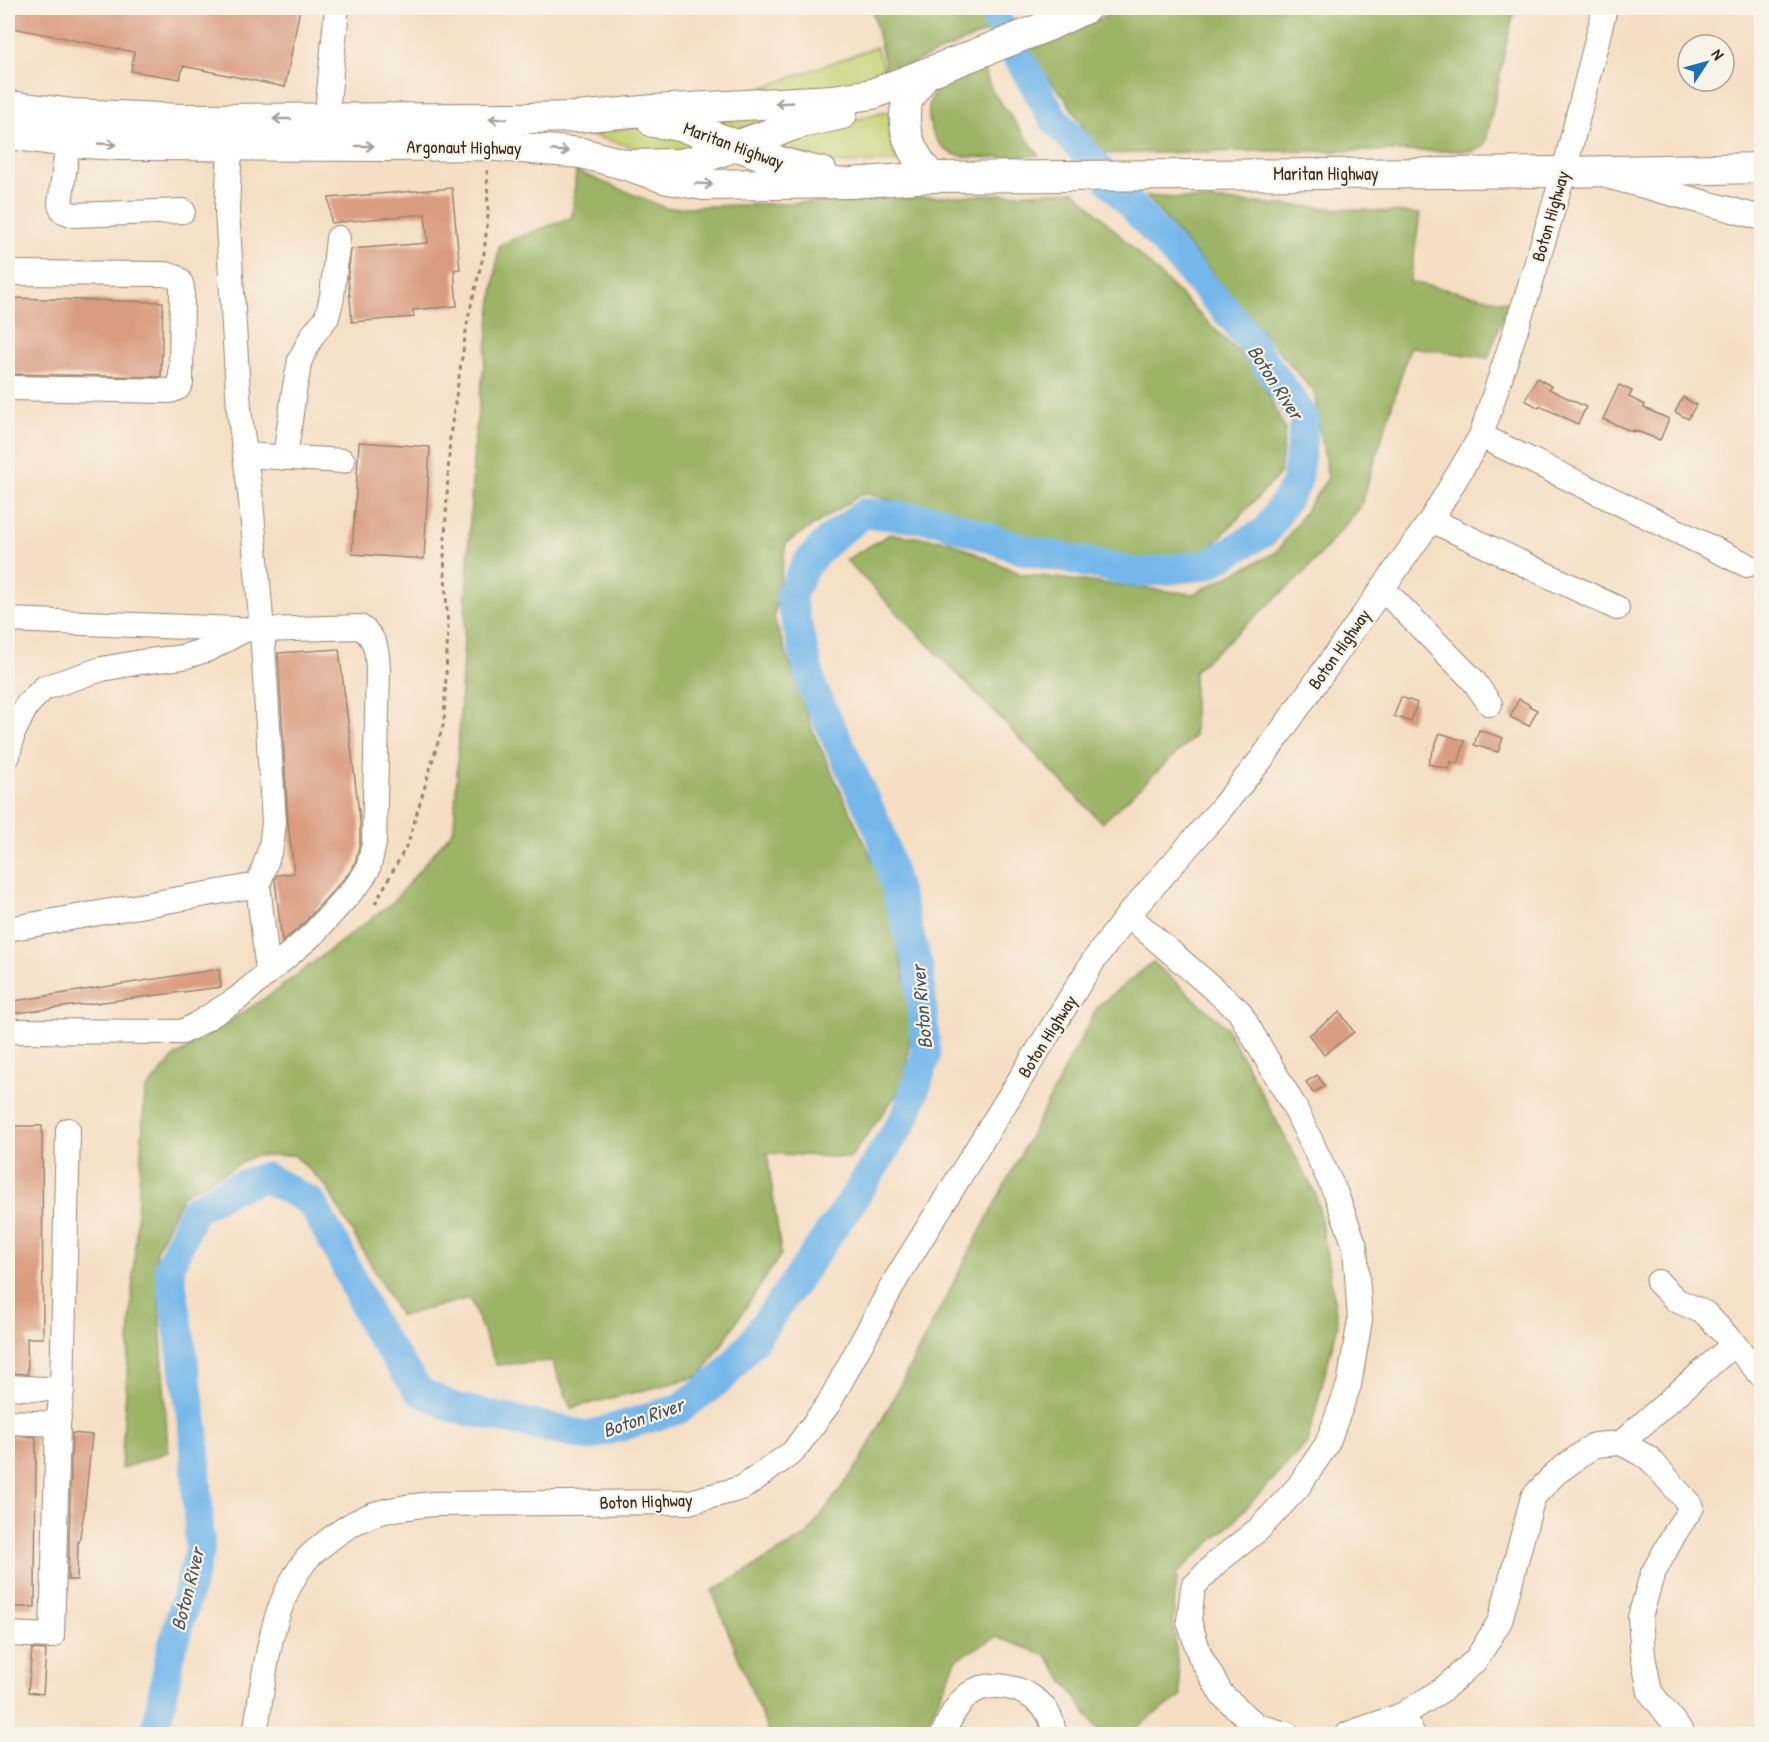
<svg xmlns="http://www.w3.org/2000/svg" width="1769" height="1742" font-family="'Patrick Hand',sans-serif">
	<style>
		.green { fill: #c5d274; stroke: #807e49; stroke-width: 1.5 }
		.forest { fill: #9cb466; stroke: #6c6f42; stroke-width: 1.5 }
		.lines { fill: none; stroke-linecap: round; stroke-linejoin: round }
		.river { stroke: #74b7ea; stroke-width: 30 }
		.building { fill: #da9c80 }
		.minor-casing { stroke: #988470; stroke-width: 26 }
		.major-casing { stroke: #988470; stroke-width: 32 }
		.path { stroke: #988470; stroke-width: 3; stroke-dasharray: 4.5 4.5; stroke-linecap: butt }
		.minor { stroke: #fff; stroke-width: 24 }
		.major { stroke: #fff; stroke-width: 30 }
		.oneway { stroke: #a79f9a }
		.labels { text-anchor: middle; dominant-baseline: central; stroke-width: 4.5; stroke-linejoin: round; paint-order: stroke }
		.street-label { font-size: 18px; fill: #3b2a1e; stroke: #f7f3e8 }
		.water-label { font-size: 20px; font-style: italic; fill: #4c545b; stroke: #f7f3e8 }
	</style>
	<rect width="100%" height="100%" fill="#f7f3e8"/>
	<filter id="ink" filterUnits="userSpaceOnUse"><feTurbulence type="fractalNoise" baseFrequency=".0167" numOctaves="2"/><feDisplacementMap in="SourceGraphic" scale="12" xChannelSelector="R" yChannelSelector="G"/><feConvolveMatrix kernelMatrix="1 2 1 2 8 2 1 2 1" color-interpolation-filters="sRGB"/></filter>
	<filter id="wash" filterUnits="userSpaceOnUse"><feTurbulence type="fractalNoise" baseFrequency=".008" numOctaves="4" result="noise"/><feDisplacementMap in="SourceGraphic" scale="24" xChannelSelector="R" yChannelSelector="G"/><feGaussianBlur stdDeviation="1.35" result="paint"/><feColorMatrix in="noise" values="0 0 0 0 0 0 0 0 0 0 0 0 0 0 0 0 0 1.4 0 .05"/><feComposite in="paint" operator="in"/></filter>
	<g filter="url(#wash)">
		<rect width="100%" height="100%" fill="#f5dec3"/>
		<g class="green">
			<path d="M876,47L886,76L828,90L745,94Z"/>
			<path d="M889,111V137L898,162L833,163L759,142L852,121Z"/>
			<path d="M778,115L731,133L705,122Z"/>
			<path d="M649,127L715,141C707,143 700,147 692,149C655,158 618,142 583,133L581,131Z"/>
		</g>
		<g class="forest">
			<path d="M872,8H979L991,30L887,74Z"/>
			<path d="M1120,8H1515L1505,49L1486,142L1484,146L1474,151H1242L1099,154L1066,99L1046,76L1020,53L1094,22Z"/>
			<path d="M982,65L992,91L1039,155C1020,156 967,161 951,153C926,139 920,100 943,82C954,74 970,70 982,65Z"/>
			<path d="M576,171L666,208L1075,191L1256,370L1285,429L1280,474L1204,554L1138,561L1028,537L863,493L786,543L774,618L814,734L885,887L912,1014L905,1083L850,1158L767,1153L781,1254L701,1376L571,1408L552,1361L496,1365L470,1298L400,1316L326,1186L294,1155L254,1156L183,1195L156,1251L168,1452L121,1469L145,1091L174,1057L270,995L392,903L454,829L474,445L499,245L572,217Z"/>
			<path d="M1146,196L1420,214L1410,282L1508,302L1488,358L1410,347L1360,508L1303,574L1194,671V737L1102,823L846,560L890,534L948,541L1021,574L1193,594L1277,552L1328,478L1314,392Z"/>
			<path d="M1153,962L1226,1027L1317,1197L1338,1324L1307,1443L1233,1522L1177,1573L1173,1623L1181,1696L1127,1734H1101L1046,1655L996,1637L957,1659L922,1734H769L712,1591L806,1536L860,1462L1098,1006Z"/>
		</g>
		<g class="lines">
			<path class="river" d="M155,1734L171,1651L200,1550L194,1431L169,1267L194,1210L228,1190L265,1177L311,1202L340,1254L374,1327L419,1391L455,1408L588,1436L679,1409L723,1377L753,1341L852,1201L906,1116L926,1055L919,969L880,832L812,687L790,596L807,563L831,538L865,513L938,520L1024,550L1139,573L1207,565L1266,531L1296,484L1305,419L1237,323L1054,119L990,8"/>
		</g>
		<g id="blocks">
			<g class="building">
				<path d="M8,8H300L285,87L183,66L180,79L131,71L134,52L8,27Z"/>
				<path d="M452,188L460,269L454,270L457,306L413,310L414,317L352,322L348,276L351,249L428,243L425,214L331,223L329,198Z"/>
				<path d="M8,298L163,302L161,377L8,374Z"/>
				<path d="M1537,378L1551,386L1549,389L1586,407L1578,424L1540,406L1539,408L1525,400Z"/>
				<path d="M1619,385L1632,391L1629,397L1645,405L1644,408L1669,419L1660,440L1634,430L1633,432L1603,419Z"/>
				<path d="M1683,397L1696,405L1688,419L1675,412Z"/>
				<path d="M359,442L430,447L424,559L352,554Z"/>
				<path d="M339,649L360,821V842L355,863L349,873L303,924L282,942L275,879L277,875L294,873L288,821L278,653Z"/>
				<path d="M1401,697L1417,703L1411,722L1394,716Z"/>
				<path d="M1519,699L1530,705L1529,706L1537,710L1529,726L1510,717Z"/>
				<path d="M1479,730L1503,738L1498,752L1474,745Z"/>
				<path d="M1440,733L1465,741L1458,764L1451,762L1449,769L1428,764Z"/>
				<path d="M219,969L221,987L9,1014L8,1002Z"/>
				<path d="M1340,1012L1354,1032L1324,1055L1309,1035Z"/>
				<path d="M1317,1075L1325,1086L1313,1093L1306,1082Z"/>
				<path d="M8,1126H42L43,1338H27L28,1374L8,1373Z"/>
				<path d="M72,1433L92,1435L84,1513L79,1542H78L77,1580H68Z"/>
				<path d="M8,1436L36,1437L35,1607H8Z"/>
				<path d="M32,1649L46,1650L43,1694L28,1692Z"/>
			</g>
		</g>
	</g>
	<g filter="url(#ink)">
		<use href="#blocks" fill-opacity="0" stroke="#988470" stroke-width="1.5"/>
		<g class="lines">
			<g class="minor-casing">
				<g id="minor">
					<path d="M70,126L60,204L63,211L74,215L183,211"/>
					<path d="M231,127L227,209L239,409L251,501L262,630L274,823L271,847L258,885L268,972"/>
					<path d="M325,134L337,8"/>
					<path d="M1610,177L1762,218"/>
					<path d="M8,273L164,274C174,276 180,277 182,287L181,383L178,388L170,391L8,388"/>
					<path d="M1481,436L1747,565"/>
					<path d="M245,455L343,461"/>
					<path d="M285,458L294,392L300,360L312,336L327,317L332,297L338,238"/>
					<path d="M1431,520L1617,608"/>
					<path d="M1382,588L1473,680L1490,704"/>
					<path d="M8,620L262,630L360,627C377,638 377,652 378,670L374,844L368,869L360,882L313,934L237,999L194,1026L182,1032L8,1031"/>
					<path d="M8,756L13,733L27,705L44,688L102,669L141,662L183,657L209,649L244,630"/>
					<path d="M1128,915L1239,1011L1294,1106L1336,1194L1355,1246L1360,1320L1349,1385L1327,1444L1298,1487L1259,1529L1217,1562L1193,1587L1189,1621L1200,1656L1222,1695L1257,1726L1287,1734"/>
					<path d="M8,929L258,885"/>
					<path d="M1658,1282L1676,1300L1705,1313L1734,1344"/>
					<path d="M8,1387L62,1390"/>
					<path d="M8,1422L58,1424"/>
					<path d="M1621,1443L1734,1344L1762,1376"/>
					<path d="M8,1634L52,1636L58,1424L62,1390L68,1130"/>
					<path d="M1402,1715L1413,1734"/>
					<path d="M255,1734C265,1676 268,1608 306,1560C314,1551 325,1543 334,1536C346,1527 360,1519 374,1514C393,1508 413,1506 433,1504L689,1502L742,1488L793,1452L829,1403L896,1279L1094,960L1128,915L1219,811L1263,757L1431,520L1481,436L1528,292L1564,172L1605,8"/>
					<path d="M943,1734C950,1717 961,1694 981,1688C1011,1679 1055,1701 1053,1734"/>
					<path d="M1348,1734L1402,1715L1442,1690L1476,1660L1500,1621L1533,1497L1556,1473L1594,1445L1621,1443L1649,1458L1692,1507L1676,1531L1652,1575L1640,1617L1643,1656L1650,1692L1683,1734"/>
				</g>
			</g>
			<g class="major-casing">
				<g id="major">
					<path d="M925,74C920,83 910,93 907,103C899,131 914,156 931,177"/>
					<path d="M8,106L72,114L182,119L528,118L577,117L654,110L833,100L872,94L953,63L1050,25L1086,8"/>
					<path d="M653,122C714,127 763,164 822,172"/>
					<path d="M8,134L67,142L120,145L390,146L485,145L581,153L627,165L680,164L697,160L797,124L842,114"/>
					<path d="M627,165L668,179L704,185L851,183L931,177L1564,172L1762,168"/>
				</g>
			</g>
			<path class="path" d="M375,904L408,843L444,722L448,629L444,557L450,436L468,318L484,253L488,215L487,168"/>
			<use href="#minor" class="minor"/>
			<use href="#major" class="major"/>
		</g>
		<defs><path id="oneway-shaft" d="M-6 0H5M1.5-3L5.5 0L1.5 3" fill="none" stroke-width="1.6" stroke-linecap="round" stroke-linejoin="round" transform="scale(1.5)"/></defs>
		<g class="oneway">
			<use href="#oneway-shaft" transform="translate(784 103) rotate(177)"/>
			<use href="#oneway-shaft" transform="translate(282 119) rotate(-180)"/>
			<use href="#oneway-shaft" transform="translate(498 119) rotate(180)"/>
			<use href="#oneway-shaft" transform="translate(107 144) rotate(3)"/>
			<use href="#oneway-shaft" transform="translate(365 146)"/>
			<use href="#oneway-shaft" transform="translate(560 151) rotate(5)"/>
			<use href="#oneway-shaft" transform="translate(704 184) rotate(4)"/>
		</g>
	</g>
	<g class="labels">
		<g class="street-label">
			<text transform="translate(734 145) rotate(20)">Maritan Highway</text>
			<text transform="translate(464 147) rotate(1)">Argonaut Highway</text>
			<text x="1326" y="173">Maritan Highway</text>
			<text transform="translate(1550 216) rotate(-74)">Boton Highway</text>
			<text transform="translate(1339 649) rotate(-55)">Boton Highway</text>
			<text transform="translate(1047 1036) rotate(-58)">Boton Highway</text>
			<text transform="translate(646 1501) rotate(-2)">Boton Highway</text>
		</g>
		<g class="water-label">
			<text transform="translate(1276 382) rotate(57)">Boton River</text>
			<text transform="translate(921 1007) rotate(-95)">Boton River</text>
			<text transform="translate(643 1417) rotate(-19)">Boton River</text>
			<text transform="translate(187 1589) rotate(-76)">Boton River</text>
		</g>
	</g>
	<rect width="1769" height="1742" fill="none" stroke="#f7f3e8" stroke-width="30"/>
	<g transform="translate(1706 63) rotate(54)"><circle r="28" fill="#f7f3e8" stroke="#aca397" stroke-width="1.5"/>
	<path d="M0-4.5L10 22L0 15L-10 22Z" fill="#1f6fb2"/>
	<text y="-9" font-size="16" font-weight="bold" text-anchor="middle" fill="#3b2a1e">N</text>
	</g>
</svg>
